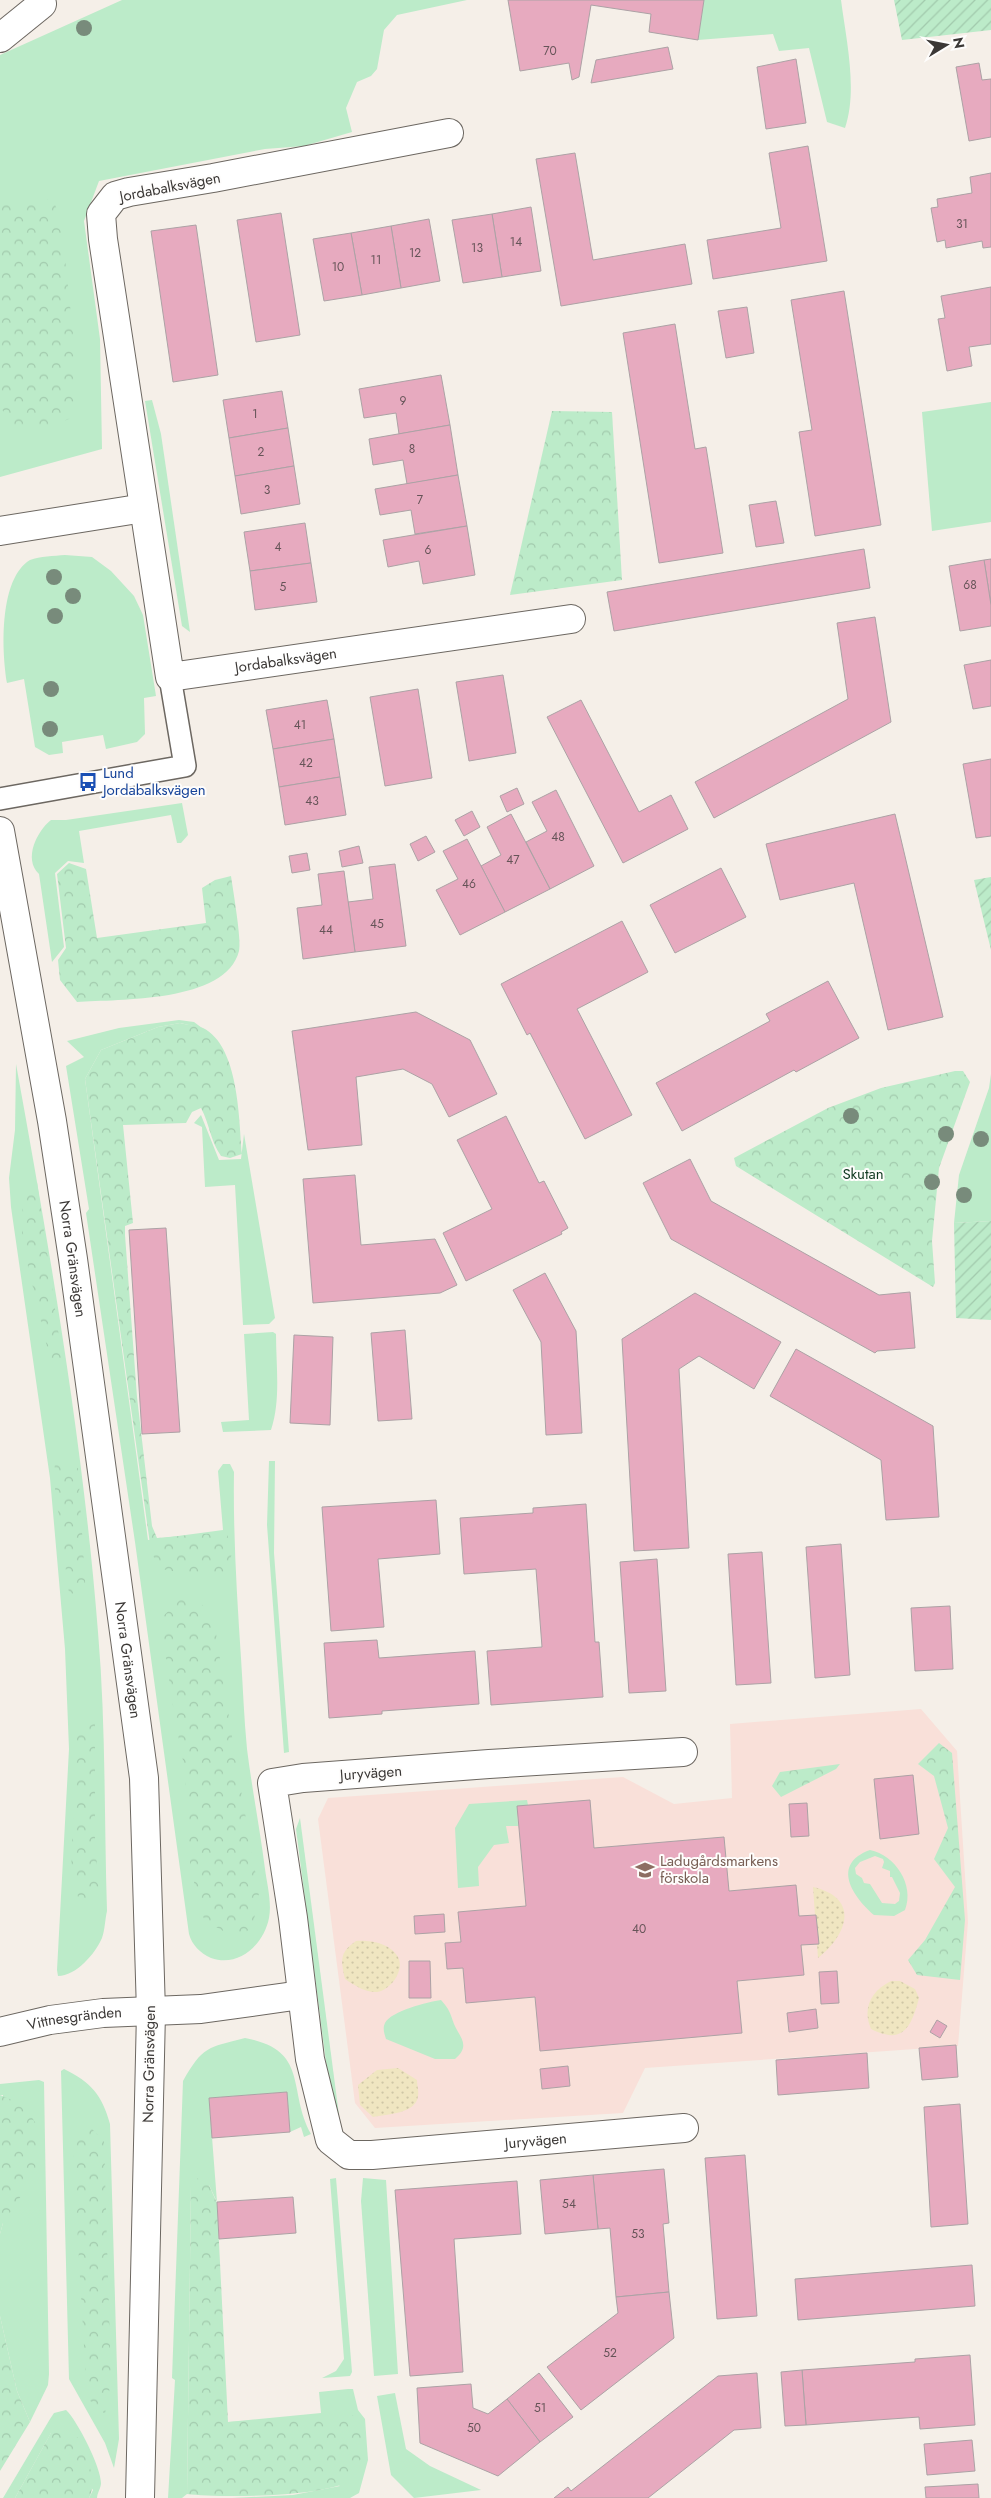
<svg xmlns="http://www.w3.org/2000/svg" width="991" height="2498" font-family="Jost,sans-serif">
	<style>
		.education { fill: #f9e0d9 }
		.grass { fill: #bcebc9; fill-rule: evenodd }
		.forest { fill: url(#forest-crowns) }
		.sand { fill: url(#sand-dots) }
		.garden { fill: url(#garden-furrows) }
		.building { fill: #e7aabf; stroke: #aca2a5 }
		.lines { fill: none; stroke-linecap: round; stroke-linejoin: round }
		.service-casing { stroke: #6c6761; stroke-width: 24 }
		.minor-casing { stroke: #6c6761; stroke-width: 30 }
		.tertiary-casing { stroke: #6c6761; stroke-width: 30 }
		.secondary-casing { stroke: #6c6761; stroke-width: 30 }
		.service { stroke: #fff; stroke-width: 21 }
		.minor { stroke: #fff; stroke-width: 28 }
		.tertiary { stroke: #fff; stroke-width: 28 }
		.secondary { stroke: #fff; stroke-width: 28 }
		.tree { fill: #788b7b }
		.labels { text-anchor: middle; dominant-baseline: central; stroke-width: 4; stroke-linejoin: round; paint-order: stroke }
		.number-label { font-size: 12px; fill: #665458 }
		.street-label { font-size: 15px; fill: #3b3836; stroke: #fefdfc }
		.transit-label { font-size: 15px; fill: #164399; stroke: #fefdfc; text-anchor: start }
		.park-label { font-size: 15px; fill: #113a21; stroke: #fefdfc }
		.education-label { font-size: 15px; fill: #785e54; stroke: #fefdfc; text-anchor: start }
	</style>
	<defs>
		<pattern id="forest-crowns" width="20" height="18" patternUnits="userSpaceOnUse" patternTransform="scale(1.25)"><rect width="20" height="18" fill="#bcebc9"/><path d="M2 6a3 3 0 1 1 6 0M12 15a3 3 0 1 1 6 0" fill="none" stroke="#a2caad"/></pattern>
		<pattern id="sand-dots" width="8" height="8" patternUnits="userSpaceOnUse" patternTransform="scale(1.25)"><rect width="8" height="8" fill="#f0e6c1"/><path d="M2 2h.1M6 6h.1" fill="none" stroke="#cfc6a6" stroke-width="1.8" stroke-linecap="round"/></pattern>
		<pattern id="garden-furrows" width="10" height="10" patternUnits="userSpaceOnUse" patternTransform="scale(1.25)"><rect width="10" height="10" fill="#bcebc9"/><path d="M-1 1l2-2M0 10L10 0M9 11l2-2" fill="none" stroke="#a2caad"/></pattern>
	</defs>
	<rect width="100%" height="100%" fill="#f5efe8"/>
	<path class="education" d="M921,1709L957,1751L968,1922L958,2046L645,2068L623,2113L375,2128L355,2103L318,1819L328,1798L623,1777L674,1804L732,1798L730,1724Z"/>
	<g class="grass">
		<path d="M122,0H467L397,15L384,30L377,69L371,76L357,82L346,108L352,132L304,146L265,149L99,181L84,221L100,339L102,449L0,477V55Z"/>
		<path d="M704,0H841C846,39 858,90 845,128L827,122L809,48L779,51L773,34L698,40Z"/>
		<path d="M152,400L161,434L190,632L182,626L145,401Z"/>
		<path d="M991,402V522L932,531L922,412Z"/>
		<path d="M65,555L92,557L111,571L134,596L143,615L156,696L144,698L145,734L137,742L106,749L103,735L62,742L63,753L49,755L35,747L24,679L7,683C1,646 0,578 30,560C40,556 54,556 65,555Z"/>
		<path d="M182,803L188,835L181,843H177L171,815L79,831L84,863L68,861L55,873L64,947L52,962L39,874C23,859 37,831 51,820H66Z"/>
		<path d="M179,1020L194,1022L202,1028L180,1023L158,1027L101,1050L85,1079L148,1540L223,1530L218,1471L223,1464H230L234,1472C233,1535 237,1596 241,1658C243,1688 244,1719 247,1749C252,1789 260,1829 265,1869C267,1884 272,1903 269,1918C264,1944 239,1968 211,1958C200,1953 192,1945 189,1934L135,1542L86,1213L89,1209L66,1066L84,1057L67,1041L119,1028Z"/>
		<path d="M16,1064C50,1252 83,1442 98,1632C106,1725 104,1818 107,1911C105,1919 105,1930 102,1938C95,1954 76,1976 58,1976L57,1970L69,1749L65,1649L50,1478L11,1207L9,1178L15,1130Z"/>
		<path d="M991,1074V1221L954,1223L959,1175L989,1088Z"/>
		<path d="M201,1115L219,1160L241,1159L244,1134L275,1318L269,1324L243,1325L235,1185L205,1187L202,1127L194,1123Z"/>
		<path d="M273,1332L276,1334C276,1366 281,1400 271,1430L223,1432L221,1422L249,1420L244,1334Z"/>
		<path d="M269,1461H275L274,1553L289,1752L284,1753L267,1525Z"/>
		<path d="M527,1800L528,1805L517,1807L518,1826H506L509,1843L494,1845L478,1867L479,1886L458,1888L455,1828L469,1804Z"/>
		<path d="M300,1818L339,2115L331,2101L296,1829Z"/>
		<path d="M870,1850C895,1855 915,1885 905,1910L894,1916L874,1915C852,1896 831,1864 870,1850ZM875,1856L883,1859L884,1862L882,1868L890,1871V1877H892L900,1893L899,1901L895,1904L882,1903L870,1884L864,1883L862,1878L856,1874L855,1868L860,1862Z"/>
		<path d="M441,2000C450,2010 450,2013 454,2024C460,2038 471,2045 455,2059H435L386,2039C385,2035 382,2029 385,2023C391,2011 428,2002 441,2000Z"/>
		<path d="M245,2038C310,2050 287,2090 311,2134L304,2137L301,2127L290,2132L287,2092L209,2098L217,2202L209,2185L191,2186L187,2494L182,2498H168L175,2380L172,2378L183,2081C203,2046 207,2048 245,2038Z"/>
		<path d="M64,2069C91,2082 102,2095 110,2124L119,2439L114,2468L105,2443L69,2379L61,2071Z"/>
		<path d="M39,2080L44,2082L49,2374L48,2385L30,2422L17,2391L0,2316V2234L3,2223V2095H0V2084Z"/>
		<path d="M336,2178L352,2372L350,2376L322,2378L336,2371L344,2359L330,2179Z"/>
		<path d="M363,2178L386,2180L398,2374L374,2376L361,2201Z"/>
		<path d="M348,2389H353L358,2410L365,2419L368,2460L359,2493L350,2498H232L293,2495L340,2486L228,2422L321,2413L319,2392Z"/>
		<path d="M395,2393L406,2449L430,2466L481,2490L414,2498L391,2475L377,2396Z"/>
		<path d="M66,2410C77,2420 101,2467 101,2483C101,2488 97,2493 97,2498H89L93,2490L51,2433L15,2498H3L50,2419L54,2413Z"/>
	</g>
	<g class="forest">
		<path d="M53,199L61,221L75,352L74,417L49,427L15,431L0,406V204Z"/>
		<path d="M552,411L612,412L622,580L510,595Z"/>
		<path d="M69,863L86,869L97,938L206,923L202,888L215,880L231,876C233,890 242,942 239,951C226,1003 119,999 77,1002L60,980L58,960L66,948L57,874Z"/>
		<path d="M180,1023C187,1025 196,1025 203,1028C239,1046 239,1119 242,1154L230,1158L221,1156C210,1140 210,1125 201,1108L192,1112L186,1123L123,1125L133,1223L125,1226V1235L137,1397L152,1526L157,1538L226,1532L233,1550L226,1573L202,1577L157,1568L150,1544L85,1079L101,1050L158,1027Z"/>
		<path d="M955,1071H963L970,1082L939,1168L932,1241L935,1283L933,1287L736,1166L734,1158L828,1108L881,1088Z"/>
		<path d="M37,1182L62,1358L52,1368L22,1241L23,1191Z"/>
		<path d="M55,1461L78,1468L86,1596L69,1593L54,1481Z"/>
		<path d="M185,1595L211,1610L214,1620L235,1756L259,1893L254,1920L246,1933H227L205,1921L199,1907L189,1857L185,1771L175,1719L160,1619Z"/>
		<path d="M95,1723V1842L99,1888L90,1899L78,1897L71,1872L77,1732Z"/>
		<path d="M939,1743L952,1753L965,1920L960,1980L917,1975L908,1960L925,1940L955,1887L934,1859L948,1828L934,1776L918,1764Z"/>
		<path d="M840,1764L836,1769L781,1797L772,1786L780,1772Z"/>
		<path d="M0,2095L24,2105L38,2127L35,2175L3,2223L0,2234Z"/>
		<path d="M86,2123L104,2141L111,2381L105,2414L87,2398L73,2156L76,2135Z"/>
		<path d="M198,2178L209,2185L217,2203L228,2422L357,2415C359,2424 364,2436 364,2445C363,2453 357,2472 353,2478C332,2498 218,2498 187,2494L191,2186Z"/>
		<path d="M0,2316L17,2391L30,2422L0,2471Z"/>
		<path d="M74,2430C82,2449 100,2478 89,2498H15L52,2431Z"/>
	</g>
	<g class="sand">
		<path d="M813,1887C860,1898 848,1934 818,1958Z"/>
		<path d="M356,1941C370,1940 390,1943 398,1957C405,1970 391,1990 377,1992C366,1993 354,1985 345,1979C341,1960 339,1953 356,1941Z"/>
		<path d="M891,1981H900L915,1989L919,1998C911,2028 903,2045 871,2029C862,2008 871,1991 891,1981Z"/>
		<path d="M398,2068L417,2080C417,2085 419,2092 418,2096C416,2114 387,2114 373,2117L360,2105L358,2085L377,2070Z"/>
	</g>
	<g class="garden">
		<path d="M894,0H991V30L902,40Z"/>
		<path d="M991,877V950L974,880Z"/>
		<path d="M991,1221V1320L956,1318L954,1223Z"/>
	</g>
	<g class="building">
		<path d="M508,0H704L698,40L649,32L651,14L591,5L579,77L572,80L569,63L520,71Z"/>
		<path d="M668,47L673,69L591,83L596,60Z"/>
		<path d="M796,59L806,123L766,129L757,67Z"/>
		<path d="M979,63L982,80L991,79V137L969,141L956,67Z"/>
		<path d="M808,146L827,261L713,279L707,240L781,228L769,153Z"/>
		<path d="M575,153L593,260L685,244L692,284L561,306L536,159Z"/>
		<path d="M991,173V247L983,248L982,241L946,248L945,240L937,242L931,208L938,207L937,199L972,193L970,177Z"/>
		<path d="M531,207L541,271L502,277L492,214Z"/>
		<path d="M281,213L300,335L256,342L237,220Z"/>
		<path d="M492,214L502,277L463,283L452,220Z"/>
		<path d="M429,219L440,281L401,288L391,226Z"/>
		<path d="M196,225L218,375L173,382L151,231Z"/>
		<path d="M391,226L401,288L362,295L351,233Z"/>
		<path d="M351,233L362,295L324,301L313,239Z"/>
		<path d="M991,287V344L969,347L972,366L947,371L938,319L945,318L941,296Z"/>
		<path d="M844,291L881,525L815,536L799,432L812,430L791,300Z"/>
		<path d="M747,307L754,353L726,358L718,311Z"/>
		<path d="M675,324L695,449L706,447L723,553L659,563L623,333Z"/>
		<path d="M441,375L450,425L399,434L396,413L364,418L359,389Z"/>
		<path d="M282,391L288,428L229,438L223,400Z"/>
		<path d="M450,425L458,475L407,484L403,460L373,465L369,439Z"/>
		<path d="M288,428L294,466L235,476L229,438Z"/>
		<path d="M294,466L300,504L241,514L235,476Z"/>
		<path d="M458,475L467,526L415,534L411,510L380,515L375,489Z"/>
		<path d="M776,501L784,543L756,547L749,505Z"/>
		<path d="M305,523L311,563L250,571L244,532Z"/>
		<path d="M467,526L475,575L423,584L419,561L388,567L383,540Z"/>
		<path d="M864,549L870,588L614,631L607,592Z"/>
		<path d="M991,559V605L984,560Z"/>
		<path d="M984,560L991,605V626L960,631L949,566Z"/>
		<path d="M311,563L317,602L255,610L250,571Z"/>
		<path d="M875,617L891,722L714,818L695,782L848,699L837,623Z"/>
		<path d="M991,660V706L973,709L964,665Z"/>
		<path d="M503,675L516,753L469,761L456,682Z"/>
		<path d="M418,689L432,778L385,786L370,697Z"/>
		<path d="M327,700L334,739L273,749L266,710Z"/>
		<path d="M581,700L639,812L671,795L688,829L623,863L547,717Z"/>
		<path d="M334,739L340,777L279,787L273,749Z"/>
		<path d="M991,759V836L976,838L963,764Z"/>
		<path d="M340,777L346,815L285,825L279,787Z"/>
		<path d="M517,788L524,804L507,812L500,796Z"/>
		<path d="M556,790L594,866L550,889L526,842L547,831L532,802Z"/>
		<path d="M472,811L480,827L464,836L455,820Z"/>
		<path d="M511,814L550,889L505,912L481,866L501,855L487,827Z"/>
		<path d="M895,814L943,1017L888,1030L854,883L780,900L766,844Z"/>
		<path d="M426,836L435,852L418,861L410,844Z"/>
		<path d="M467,839L505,912L460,935L436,890L458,879L443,851Z"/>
		<path d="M359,846L363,863L342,867L339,851Z"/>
		<path d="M307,853L310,870L292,873L289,856Z"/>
		<path d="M395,864L406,946L355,952L348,902L373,899L369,867Z"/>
		<path d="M721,868L746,917L675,953L650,905Z"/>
		<path d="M344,871L355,952L303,959L297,908L322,905L318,874Z"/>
		<path d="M622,921L648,972L577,1009L632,1115L585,1139L530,1033L527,1035L501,984Z"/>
		<path d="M828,981L859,1038L796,1072L794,1070L682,1131L656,1083L770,1021L766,1014Z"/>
		<path d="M416,1012L470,1040L497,1094L449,1117L432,1084L403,1069L356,1077L362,1145L308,1150L292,1031Z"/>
		<path d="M506,1116L539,1183L544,1181L568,1228L561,1232L562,1234L466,1281L443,1233L492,1209L457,1140Z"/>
		<path d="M690,1159L711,1201L879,1295L910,1292L915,1348L877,1351L875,1353L671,1239L643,1183Z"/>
		<path d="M355,1175L361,1245L435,1239L457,1285L440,1293L313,1303L303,1179Z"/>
		<path d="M166,1228L180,1432L142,1434L129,1230Z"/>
		<path d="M545,1273L576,1331L582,1433L546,1435L541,1342L513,1290Z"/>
		<path d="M695,1293L781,1342L754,1389L699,1356L679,1369L689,1548L634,1551L622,1339Z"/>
		<path d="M405,1330L412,1419L378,1421L371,1333Z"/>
		<path d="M294,1335L333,1337L330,1425L290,1423Z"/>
		<path d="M796,1349L933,1426L939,1517L886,1520L881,1460L770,1396Z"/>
		<path d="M436,1500L440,1554L378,1559L384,1627L331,1631L322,1507Z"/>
		<path d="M586,1504L595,1642H599L603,1697L491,1705L487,1651L542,1647L536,1569L464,1574L460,1518L533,1513V1508Z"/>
		<path d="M841,1544L850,1675L815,1678L806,1547Z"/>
		<path d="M762,1552L771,1683L736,1685L728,1554Z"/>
		<path d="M657,1559L666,1691L629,1693L620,1562Z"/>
		<path d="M950,1606L953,1669L915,1671L911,1608Z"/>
		<path d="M377,1640L379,1658L475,1651L479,1704L382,1711V1714L329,1718L324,1643Z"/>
		<path d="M913,1775L919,1834L880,1839L874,1779Z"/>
		<path d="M590,1800L594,1848L724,1837L729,1891L796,1885L799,1916L816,1915L819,1944L801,1945L804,1975L737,1981L742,2033L540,2051L535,1997L466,2003L463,1968L447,1969L445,1943L461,1942L458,1912L526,1906L517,1806Z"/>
		<path d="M807,1803L809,1836L791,1837L789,1804Z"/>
		<path d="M444,1914L445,1932L415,1934L414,1916Z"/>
		<path d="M409,1961H430L431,1998H409Z"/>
		<path d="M837,1971L839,2003L821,2004L819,1972Z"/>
		<path d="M816,2009L818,2028L789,2032L787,2013Z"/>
		<path d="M937,2020L947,2026L940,2038L930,2032Z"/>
		<path d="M956,2045L958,2077L922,2080L919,2048Z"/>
		<path d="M867,2053L869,2088L778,2095L776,2060Z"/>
		<path d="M568,2066L570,2086L542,2089L540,2069Z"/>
		<path d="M287,2092L290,2132L212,2138L209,2098Z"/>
		<path d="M960,2104L968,2224L931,2227L924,2107Z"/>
		<path d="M745,2155L757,2316L717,2319L705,2158Z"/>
		<path d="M664,2169L669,2223L663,2224L669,2292L616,2297L610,2228L598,2229L593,2175Z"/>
		<path d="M593,2175L598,2229L545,2234L540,2180Z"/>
		<path d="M517,2181L521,2234L454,2239L463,2372L410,2376L395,2190Z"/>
		<path d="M293,2197L296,2233L219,2239L217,2202Z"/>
		<path d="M972,2265L975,2306L798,2320L795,2279Z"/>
		<path d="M669,2292L674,2338L581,2410L547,2367L618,2313L616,2297Z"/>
		<path d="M970,2355L975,2425L920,2429L919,2417L806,2425L802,2370L915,2362V2359Z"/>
		<path d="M802,2370L806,2425L785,2426L781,2372Z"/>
		<path d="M539,2373L573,2417L540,2442L507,2399Z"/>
		<path d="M757,2373L761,2428L734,2430L648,2498H554L568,2487L571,2491L718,2376Z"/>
		<path d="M471,2384L473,2408L488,2414L507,2399L540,2442L498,2476L420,2443L417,2388Z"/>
		<path d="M972,2440L975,2471L927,2475L924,2444Z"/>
		<path d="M978,2484L979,2498H926L925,2487Z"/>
	</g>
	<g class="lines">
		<g class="service-casing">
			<path id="service" d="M0,799L185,766L170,677"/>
		</g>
		<g class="minor-casing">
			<g id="minor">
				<path id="s1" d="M449,133L213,178L129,192L115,196L101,214L103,239L170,677L571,619"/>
				<path d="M0,531L144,508"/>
				<path id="s2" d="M683,1752L489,1764L303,1778L272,1783L293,1918L310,2059L330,2140L349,2155H372L684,2128"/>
				<path id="s3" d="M0,2032L50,2020L103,2013L201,2009L301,1995"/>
			</g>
		</g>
		<g class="tertiary-casing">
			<g id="tertiary">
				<path id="s4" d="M0,831L52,1121L73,1259L144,1778L151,2012L140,2498"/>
			</g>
		</g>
		<g class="secondary-casing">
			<path id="secondary" d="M0,38L42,4"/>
		</g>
		<use href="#service" class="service"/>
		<use href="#minor" class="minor"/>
		<use href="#tertiary" class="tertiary"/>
		<use href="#secondary" class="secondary"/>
	</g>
	<g class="tree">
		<circle cx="84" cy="28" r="8"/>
		<circle cx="54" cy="577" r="8"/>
		<circle cx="73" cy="596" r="8"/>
		<circle cx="55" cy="616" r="8"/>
		<circle cx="51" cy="689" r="8"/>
		<circle cx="50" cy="729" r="8"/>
		<circle cx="851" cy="1116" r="8"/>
		<circle cx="946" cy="1134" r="8"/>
		<circle cx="981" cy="1139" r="8"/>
		<circle cx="932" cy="1182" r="8"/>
		<circle cx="964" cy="1195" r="8"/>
	</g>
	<defs>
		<g id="bus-bare" transform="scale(1.5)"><path d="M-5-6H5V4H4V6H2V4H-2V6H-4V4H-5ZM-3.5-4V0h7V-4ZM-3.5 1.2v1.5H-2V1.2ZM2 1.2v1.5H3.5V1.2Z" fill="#1a4fb4" stroke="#fefdfc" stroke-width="2.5" paint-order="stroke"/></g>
		<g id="school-bare" transform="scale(1.5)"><path d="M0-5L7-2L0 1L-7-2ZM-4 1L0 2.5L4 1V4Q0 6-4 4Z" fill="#8d6e63" stroke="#fefdfc" stroke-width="2.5" paint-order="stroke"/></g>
	</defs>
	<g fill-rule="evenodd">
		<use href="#bus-bare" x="88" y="782"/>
		<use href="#school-bare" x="645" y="1870"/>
	</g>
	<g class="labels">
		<g class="number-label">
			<text x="550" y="51">70</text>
			<text x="962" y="224">31</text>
			<text x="516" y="242">14</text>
			<text x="477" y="248">13</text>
			<text x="415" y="253">12</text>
			<text x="376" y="260">11</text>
			<text x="338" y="267">10</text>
			<text x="403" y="401">9</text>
			<text x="255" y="414">1</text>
			<text x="412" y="449">8</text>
			<text x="261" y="452">2</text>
			<text x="267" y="490">3</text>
			<text x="420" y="500">7</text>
			<text x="278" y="547">4</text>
			<text x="428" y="550">6</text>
			<text x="970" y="585">68</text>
			<text x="283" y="587">5</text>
			<text x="300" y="725">41</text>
			<text x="306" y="763">42</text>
			<text x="312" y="801">43</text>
			<text x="558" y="837">48</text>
			<text x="513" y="860">47</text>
			<text x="469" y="884">46</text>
			<text x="377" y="924">45</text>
			<text x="326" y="930">44</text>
			<text x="639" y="1929">40</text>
			<text x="569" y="2204">54</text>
			<text x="638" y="2234">53</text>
			<text x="610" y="2353">52</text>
			<text x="540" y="2408">51</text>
			<text x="474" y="2428">50</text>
		</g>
		<g class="street-label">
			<text transform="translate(170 187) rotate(-11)">Jordabalksvägen</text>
			<text stroke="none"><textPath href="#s1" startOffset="948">Jordabalksvägen</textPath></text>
			<text stroke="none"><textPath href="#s4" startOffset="434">Norra Gränsvägen</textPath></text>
			<text stroke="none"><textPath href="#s4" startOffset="839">Norra Gränsvägen</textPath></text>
			<text transform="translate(371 1773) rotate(-4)">Juryvägen</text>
			<text stroke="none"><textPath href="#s3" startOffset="76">Vittnesgränden</textPath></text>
			<text transform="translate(149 2064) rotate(-89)">Norra Gränsvägen</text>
			<text stroke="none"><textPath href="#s2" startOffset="986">Juryvägen</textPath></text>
		</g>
		<g class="transit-label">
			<text x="103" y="773">Lund<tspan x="103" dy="17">Jordabalksvägen</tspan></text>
		</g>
		<g class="park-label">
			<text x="863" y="1174">Skutan</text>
		</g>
		<g class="education-label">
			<text x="660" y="1861">Ladugårdsmarkens<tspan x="660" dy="17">förskola</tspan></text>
		</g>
	</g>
	<g transform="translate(946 45) rotate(80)" stroke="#fefdfc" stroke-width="4" paint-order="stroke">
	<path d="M0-4L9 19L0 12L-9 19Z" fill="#3b3836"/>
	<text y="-8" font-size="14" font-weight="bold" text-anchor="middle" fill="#3b3836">N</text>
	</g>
</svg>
